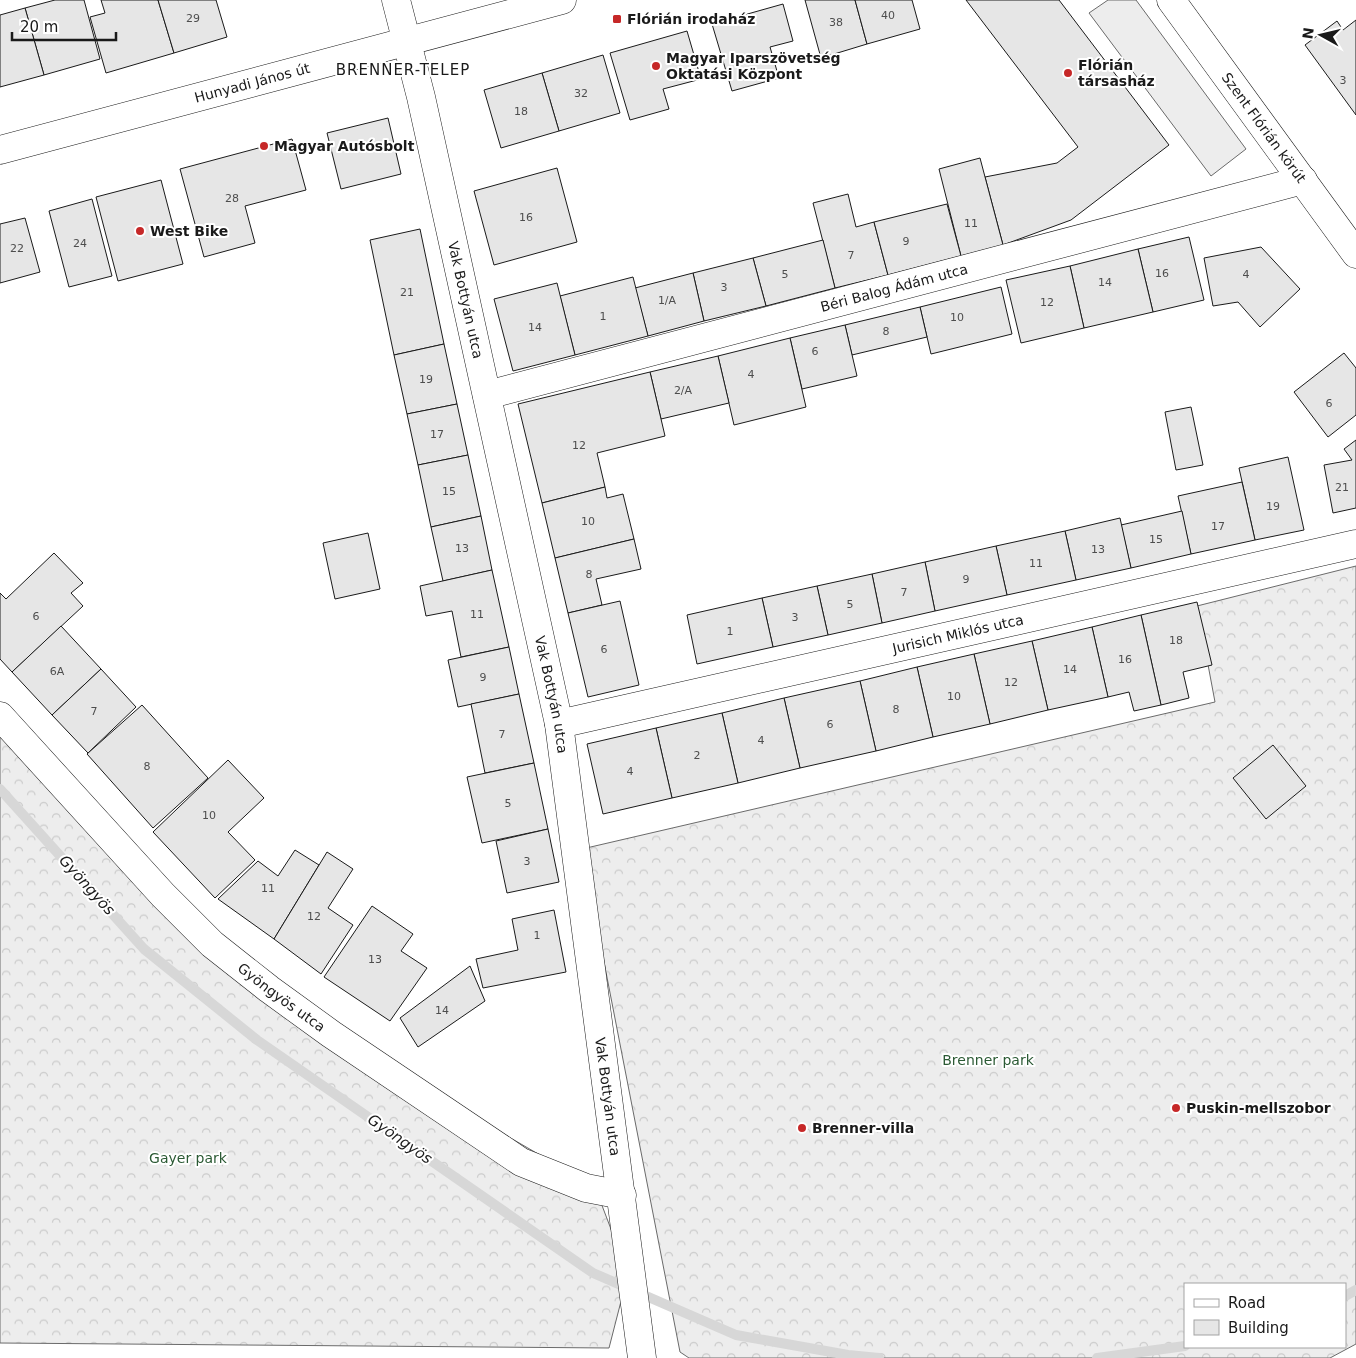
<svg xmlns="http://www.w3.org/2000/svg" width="1356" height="1358" font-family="'DejaVu Sans',sans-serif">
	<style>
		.forest { fill: url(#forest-crowns); stroke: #6a6a6a; fill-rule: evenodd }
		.built { fill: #ededed; stroke: #6a6a6a }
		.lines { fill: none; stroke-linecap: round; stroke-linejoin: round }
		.stream { stroke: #d7d7d7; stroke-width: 10 }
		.building { fill: #e6e6e6; stroke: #1a1a1a }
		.street-casing { stroke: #1a1a1a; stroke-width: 29 }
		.secondary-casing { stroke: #1a1a1a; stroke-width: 29 }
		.street { stroke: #fff; stroke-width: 28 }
		.secondary { stroke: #fff; stroke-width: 28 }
		.poi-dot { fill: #c62828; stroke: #fff; stroke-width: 2 }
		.labels { text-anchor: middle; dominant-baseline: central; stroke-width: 4; stroke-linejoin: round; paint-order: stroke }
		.number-label { font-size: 11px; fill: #4d4d4d }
		.poi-label { font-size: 14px; font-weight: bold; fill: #1a1a1a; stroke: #fff; text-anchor: start }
		.street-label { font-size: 14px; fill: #1a1a1a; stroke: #fff }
		.park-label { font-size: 14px; fill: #2b5a34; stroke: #fff }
		.neighbourhood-label { font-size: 15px; letter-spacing: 1px; fill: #1a1a1a; stroke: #fff }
		.water-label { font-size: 15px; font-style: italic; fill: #1a1a1a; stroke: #fff }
	</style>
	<defs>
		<pattern id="forest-crowns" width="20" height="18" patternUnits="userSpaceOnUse" patternTransform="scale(1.25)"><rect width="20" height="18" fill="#ededed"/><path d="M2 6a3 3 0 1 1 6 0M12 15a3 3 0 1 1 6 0" fill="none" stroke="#cbcbcb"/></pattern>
	</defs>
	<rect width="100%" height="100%" fill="#fff"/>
	<g class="forest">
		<path d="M1356,566V1344L1330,1358H689L680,1352L582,849L1215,702L1197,606ZM1185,1284H1345V1347H1185Z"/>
		<path d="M0,715L111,839L335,1036L595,1187L628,1274L609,1348L0,1343Z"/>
	</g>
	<path class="built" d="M1108,0H1136L1246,149L1211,176L1089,13Z"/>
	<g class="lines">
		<g class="stream">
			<path d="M0,789L144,949L257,1040L593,1273L736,1335L848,1355L879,1358"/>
			<path d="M1345,1296L1356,1290"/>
			<path d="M1097,1358L1185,1346"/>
		</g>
	</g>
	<g class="building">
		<path d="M55,0H84L100,59L44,75L25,8Z"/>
		<path d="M101,0H158L174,53L106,73L90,17L105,13Z"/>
		<path d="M158,0H216L227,37L174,53Z"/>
		<path d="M805,0H855L867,44L821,58Z"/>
		<path d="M855,0H912L920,29L867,44Z"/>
		<path d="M966,0H1059L1169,145L1071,220L1003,245L985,177L1057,163L1078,147Z"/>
		<path d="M783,4L793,41L770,47L779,78L732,91L712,24Z"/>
		<path d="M25,8L44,75L0,87V15Z"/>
		<path d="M1356,20V115L1305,45L1337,21L1343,30Z"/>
		<path d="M687,31L701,79L663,89L669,109L630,120L610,53Z"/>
		<path d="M603,55L620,113L559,131L542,73Z"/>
		<path d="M542,73L559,131L501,148L484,90Z"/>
		<path d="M388,118L401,174L341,189L327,133Z"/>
		<path d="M292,139L306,190L245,206L255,243L204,257L180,169Z"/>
		<path d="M980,158L1003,245L961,256L939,169Z"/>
		<path d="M557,168L577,242L494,265L474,191Z"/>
		<path d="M161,180L183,264L118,281L96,197Z"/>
		<path d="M848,194L856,227L874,222L888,275L835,288L813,203Z"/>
		<path d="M92,199L112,276L69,287L49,211Z"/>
		<path d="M947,204L961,256L888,275L874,222Z"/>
		<path d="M25,218L40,272L0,283V224Z"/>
		<path d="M420,229L444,344L394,355L370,240Z"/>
		<path d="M1189,237L1204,300L1153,312L1138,249Z"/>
		<path d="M823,240L835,288L766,306L753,258Z"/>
		<path d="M1261,247L1300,289L1260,327L1238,302L1213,306L1204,258Z"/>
		<path d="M1138,249L1153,312L1084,328L1070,266Z"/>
		<path d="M753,258L766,306L704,321L693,273Z"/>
		<path d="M1070,266L1084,328L1021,343L1006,280Z"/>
		<path d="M693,273L704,321L648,336L635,288Z"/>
		<path d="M633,277L648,336L575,355L560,296Z"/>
		<path d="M557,283L575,355L513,371L494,299Z"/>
		<path d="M1001,287L1012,334L931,354L920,307Z"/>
		<path d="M920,307L927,337L852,355L845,325Z"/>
		<path d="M845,325L857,376L802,389L790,338Z"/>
		<path d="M790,338L806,407L734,425L718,356Z"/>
		<path d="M444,344L457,404L407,414L394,355Z"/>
		<path d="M1344,353L1356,368V415L1328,437L1294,392Z"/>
		<path d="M718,356L729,403L661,419L650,372Z"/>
		<path d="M650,372L665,436L597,453L605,487L542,503L518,404Z"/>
		<path d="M457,404L468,455L418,465L407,414Z"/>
		<path d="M1191,407L1203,465L1176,470L1165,412Z"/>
		<path d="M1356,440V508L1333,513L1324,465L1352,460L1344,449Z"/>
		<path d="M468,455L481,516L431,527L418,465Z"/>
		<path d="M1288,457L1304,530L1255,540L1239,468Z"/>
		<path d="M1242,482L1255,540L1191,554L1178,496Z"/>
		<path d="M605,487L607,498L623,494L634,539L555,558L542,503Z"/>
		<path d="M1182,511L1191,554L1131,568L1121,525Z"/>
		<path d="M481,516L492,570L443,581L431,527Z"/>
		<path d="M1120,518L1131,568L1076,580L1065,531Z"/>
		<path d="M1065,531L1076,580L1007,595L996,546Z"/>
		<path d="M368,533L380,589L335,599L323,543Z"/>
		<path d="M634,539L641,569L596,579L602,605L568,613L555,558Z"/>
		<path d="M996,546L1007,595L935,611L925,562Z"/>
		<path d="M54,553L83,583L71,593L83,606L12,672L0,659V593L6,599Z"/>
		<path d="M925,562L935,611L882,623L872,574Z"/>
		<path d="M492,570L509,647L461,657L452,611L426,616L420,586Z"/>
		<path d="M872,574L882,623L828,635L817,586Z"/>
		<path d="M817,586L828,635L773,647L762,598Z"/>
		<path d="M762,598L773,647L697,664L687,615Z"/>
		<path d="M620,601L639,685L588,697L568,613Z"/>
		<path d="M1197,602L1212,665L1183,672L1189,698L1161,705L1141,615Z"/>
		<path d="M1141,615L1161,705L1134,711L1129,692L1108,697L1092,627Z"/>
		<path d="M61,626L101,669L52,715L12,672Z"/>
		<path d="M1092,627L1108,697L1048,710L1032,641Z"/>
		<path d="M1032,641L1048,710L990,724L974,654Z"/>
		<path d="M509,647L519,694L458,707L448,660Z"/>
		<path d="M974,654L990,724L933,737L917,667Z"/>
		<path d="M917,667L933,737L876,751L860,681Z"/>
		<path d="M101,669L136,707L88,753L52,715Z"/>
		<path d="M860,681L876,751L800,768L784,698Z"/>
		<path d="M519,694L534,763L485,773L471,704Z"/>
		<path d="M784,698L800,768L738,783L722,713Z"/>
		<path d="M142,705L208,778L153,828L87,754Z"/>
		<path d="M722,713L738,783L672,798L656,728Z"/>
		<path d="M656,728L672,798L603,814L587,744Z"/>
		<path d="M1273,745L1306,786L1266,819L1233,778Z"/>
		<path d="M228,760L264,798L228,832L255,860L215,898L153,832Z"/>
		<path d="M534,763L548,829L482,843L467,777Z"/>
		<path d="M548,829L559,882L507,893L496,841Z"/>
		<path d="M295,850L319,865L274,939L218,899L258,861L278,876Z"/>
		<path d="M327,852L353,869L328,908L353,925L321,974L274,939Z"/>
		<path d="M372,906L413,934L401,951L427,968L390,1021L324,977Z"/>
		<path d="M554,910L566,972L483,988L476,959L518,950L512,919Z"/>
		<path d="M470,966L485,1001L418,1047L400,1018Z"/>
	</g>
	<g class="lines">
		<g class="street-casing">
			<g id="street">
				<path id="s1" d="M396,0L421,97L559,724L642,1358"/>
				<path id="s2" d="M487,395L1303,180"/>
				<path id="s3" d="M0,716L163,895L212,944L269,989L331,1034L521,1162L586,1188L622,1195"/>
				<path id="s4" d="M559,724L1356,544"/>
			</g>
		</g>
		<g class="secondary-casing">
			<g id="secondary">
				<path id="s5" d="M1171,0L1356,254"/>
				<path id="s6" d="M0,150L562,0"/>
			</g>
		</g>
		<use href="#street" class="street"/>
		<use href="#secondary" class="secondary"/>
	</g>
	<g class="poi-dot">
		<rect x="612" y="14" width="10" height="10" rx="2.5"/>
		<circle cx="656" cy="66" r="5"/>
		<circle cx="1068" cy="73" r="5"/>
		<circle cx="264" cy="146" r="5"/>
		<circle cx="140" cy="231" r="5"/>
		<circle cx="1176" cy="1108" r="5"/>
		<circle cx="802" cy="1128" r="5"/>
	</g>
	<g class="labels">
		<g class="number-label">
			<text x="888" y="15">40</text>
			<text x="193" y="18">29</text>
			<text x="836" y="22">38</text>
			<text x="1343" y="80">3</text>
			<text x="581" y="93">32</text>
			<text x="521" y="111">18</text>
			<text x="232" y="198">28</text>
			<text x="526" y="217">16</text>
			<text x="971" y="223">11</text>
			<text x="906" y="241">9</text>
			<text x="80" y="243">24</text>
			<text x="17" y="248">22</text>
			<text x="851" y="255">7</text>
			<text x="1162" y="273">16</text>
			<text x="785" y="274">5</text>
			<text x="1246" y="274">4</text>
			<text x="1105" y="282">14</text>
			<text x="724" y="287">3</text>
			<text x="407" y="292">21</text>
			<text x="667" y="300">1/A</text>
			<text x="1047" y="302">12</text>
			<text x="603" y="316">1</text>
			<text x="957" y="317">10</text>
			<text x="535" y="327">14</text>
			<text x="886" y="331">8</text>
			<text x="815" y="351">6</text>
			<text x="751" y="374">4</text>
			<text x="426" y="379">19</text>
			<text x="683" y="390">2/A</text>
			<text x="1329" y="403">6</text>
			<text x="437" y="434">17</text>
			<text x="579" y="445">12</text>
			<text x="1342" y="487">21</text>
			<text x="449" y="491">15</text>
			<text x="1273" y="506">19</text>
			<text x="588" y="521">10</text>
			<text x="1218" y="526">17</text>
			<text x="1156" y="539">15</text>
			<text x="462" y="548">13</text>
			<text x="1098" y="549">13</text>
			<text x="1036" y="563">11</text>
			<text x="589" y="574">8</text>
			<text x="966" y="579">9</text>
			<text x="904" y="592">7</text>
			<text x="850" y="604">5</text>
			<text x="477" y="614">11</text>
			<text x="36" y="616">6</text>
			<text x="795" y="617">3</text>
			<text x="730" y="631">1</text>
			<text x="1176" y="640">18</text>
			<text x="604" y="649">6</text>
			<text x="1125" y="659">16</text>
			<text x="1070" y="669">14</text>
			<text x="57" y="671">6A</text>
			<text x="483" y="677">9</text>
			<text x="1011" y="682">12</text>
			<text x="954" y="696">10</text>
			<text x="896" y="709">8</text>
			<text x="94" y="711">7</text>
			<text x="830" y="724">6</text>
			<text x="502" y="734">7</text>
			<text x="761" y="740">4</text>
			<text x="697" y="755">2</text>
			<text x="147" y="766">8</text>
			<text x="630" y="771">4</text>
			<text x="508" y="803">5</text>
			<text x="209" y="815">10</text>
			<text x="527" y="861">3</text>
			<text x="268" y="888">11</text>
			<text x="314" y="916">12</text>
			<text x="537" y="935">1</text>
			<text x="375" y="959">13</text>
			<text x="442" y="1010">14</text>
		</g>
		<g class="poi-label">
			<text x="627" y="19">Flórián irodaház</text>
			<text x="666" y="58">Magyar Iparszövetség<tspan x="666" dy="16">Oktatási Központ</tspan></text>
			<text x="1078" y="65">Flórián<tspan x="1078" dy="16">társasház</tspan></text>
			<text x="274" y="146">Magyar Autósbolt</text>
			<text x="150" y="231">West Bike</text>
			<text x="1186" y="1108">Puskin-mellszobor</text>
			<text x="812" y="1128">Brenner-villa</text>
		</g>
		<g class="street-label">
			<text stroke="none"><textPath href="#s6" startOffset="261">Hunyadi János út</textPath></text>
			<text stroke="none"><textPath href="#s5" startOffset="158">Szent Flórián körút</textPath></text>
			<text stroke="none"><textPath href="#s2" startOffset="421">Béri Balog Ádám utca</textPath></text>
			<text stroke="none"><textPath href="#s1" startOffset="308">Vak Bottyán utca</textPath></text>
			<text stroke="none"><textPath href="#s4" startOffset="409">Jurisich Miklós utca</textPath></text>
			<text stroke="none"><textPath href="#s1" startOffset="712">Vak Bottyán utca</textPath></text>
			<text stroke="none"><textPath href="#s3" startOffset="399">Gyöngyös utca</textPath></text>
			<text stroke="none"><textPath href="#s1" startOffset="1118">Vak Bottyán utca</textPath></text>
		</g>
		<g class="park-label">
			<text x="988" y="1060">Brenner park</text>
			<text x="188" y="1158">Gayer park</text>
		</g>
		<g class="neighbourhood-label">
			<text x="403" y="70">BRENNER-TELEP</text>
		</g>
		<g class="water-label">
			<text transform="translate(87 885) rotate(48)">Gyöngyös</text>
			<text transform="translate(400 1139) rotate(35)">Gyöngyös</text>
		</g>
	</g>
	<rect x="1184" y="1283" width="162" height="65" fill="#ffffff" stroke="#a3a3a3"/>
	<rect x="1194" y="1299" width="25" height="8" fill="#ffffff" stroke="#a3a3a3"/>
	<text x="1228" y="1308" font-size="15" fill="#1a1a1a">Road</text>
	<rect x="1194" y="1320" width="25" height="15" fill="#e6e6e6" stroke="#a3a3a3"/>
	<text x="1228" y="1333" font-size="15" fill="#1a1a1a">Building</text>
	<g transform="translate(1321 35) rotate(278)" stroke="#ffffff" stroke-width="4" paint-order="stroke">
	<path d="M0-4L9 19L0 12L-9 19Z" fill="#1a1a1a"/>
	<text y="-8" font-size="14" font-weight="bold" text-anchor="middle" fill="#1a1a1a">N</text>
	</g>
	<path d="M12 32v8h104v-8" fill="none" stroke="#1a1a1a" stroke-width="2.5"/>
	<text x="20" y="32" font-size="15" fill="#1a1a1a" stroke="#ffffff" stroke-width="4" paint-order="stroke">20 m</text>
</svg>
